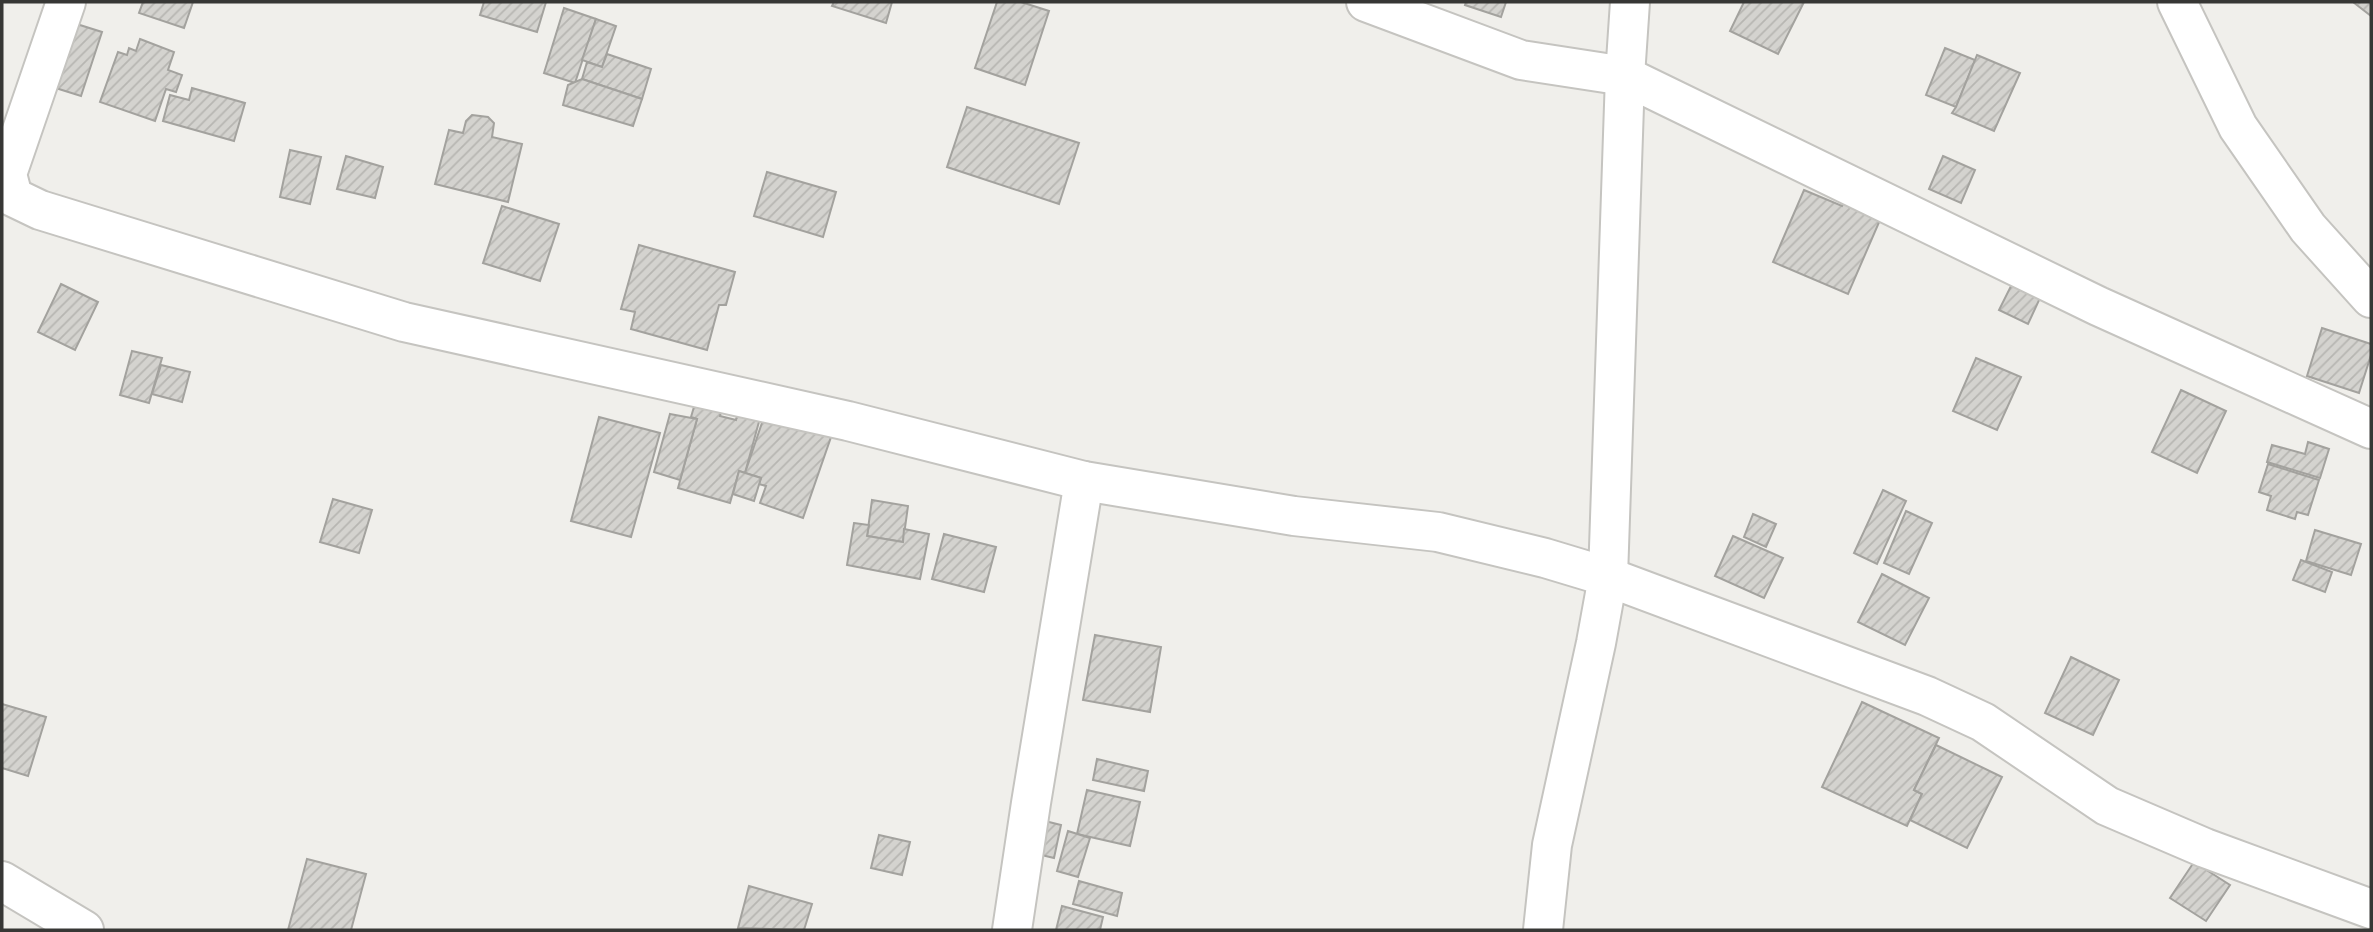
<svg xmlns="http://www.w3.org/2000/svg" width="2373" height="932" font-family="Jost,sans-serif">
	<style>
		.building { fill: url(#building-hatch); stroke: #a3a29e; stroke-width: 2 }
		.lines { fill: none; stroke-linecap: round; stroke-linejoin: round }
		.minor-casing { stroke: #c5c4c0; stroke-width: 42 }
		.minor { stroke: #fff; stroke-width: 38 }
	</style>
	<defs>
		<pattern id="building-hatch" width="6" height="6" patternUnits="userSpaceOnUse" patternTransform="scale(1.75)"><rect width="6" height="6" fill="#d4d3cf"/><path d="M-1 1l2-2M0 6l6-6M5 7l2-2" fill="none" stroke="#b7b6b2"/></pattern>
	</defs>
	<rect width="100%" height="100%" fill="#f0efeb"/>
	<g class="building">
		<path d="M143,2H193L184,28L139,13Z"/>
		<path d="M484,2H546L537,32L480,15Z"/>
		<path d="M834,2H892L886,23L832,6Z"/>
		<path d="M997,2H1021L1049,11L1025,85L975,68Z"/>
		<path d="M1466,2H1506L1501,17L1465,5Z"/>
		<path d="M1744,2H1804L1778,54L1730,31Z"/>
		<path d="M2353,2H2371V16Z"/>
		<path d="M564,8L596,19L575,83L544,73Z"/>
		<path d="M596,19L616,26L602,67L582,60Z"/>
		<path d="M64,20L102,32L81,96L43,84Z"/>
		<path d="M140,39L174,52L168,70L182,75L176,92L166,89L155,121L100,102L118,52L127,55L129,48L136,51Z"/>
		<path d="M1945,48L1975,60L1956,107L1926,95Z"/>
		<path d="M607,54L651,69L642,99L582,79L587,62L602,67Z"/>
		<path d="M1977,55L2020,73L1994,131L1952,113L1956,107Z"/>
		<path d="M582,79L642,99L633,126L563,105L568,85Z"/>
		<path d="M192,88L245,103L234,141L163,121L170,95L189,100Z"/>
		<path d="M967,107L1079,143L1059,204L947,167Z"/>
		<path d="M472,115L488,117L494,123L492,137L522,144L508,202L435,184L449,130L463,133L466,121Z"/>
		<path d="M290,150L321,157L310,204L280,197Z"/>
		<path d="M346,156L383,167L375,198L337,189Z"/>
		<path d="M1943,156L1975,170L1961,203L1929,189Z"/>
		<path d="M767,172L836,192L823,237L754,216Z"/>
		<path d="M1804,190L1842,206L1848,192L1880,220L1848,294L1773,262Z"/>
		<path d="M502,206L559,224L540,281L483,263Z"/>
		<path d="M639,245L735,272L726,305H719L707,350L631,329L635,312L621,309Z"/>
		<path d="M2018,272L2046,285L2028,324L1999,310Z"/>
		<path d="M61,284L98,302L75,350L38,332Z"/>
		<path d="M2322,328L2371,344V355L2359,393L2307,376Z"/>
		<path d="M132,351L162,358L149,403L120,395Z"/>
		<path d="M1976,358L2021,377L1997,430L1953,411Z"/>
		<path d="M161,365L190,372L182,402L152,394Z"/>
		<path d="M2181,390L2226,411L2197,473L2152,452Z"/>
		<path d="M696,400L722,408L720,416L736,420L738,412L760,418L745,473L739,471L730,503L678,488L697,419L691,417Z"/>
		<path d="M670,414L697,419L680,480L654,472Z"/>
		<path d="M765,414L831,437L803,518L760,503L766,486L759,484L761,478L745,473Z"/>
		<path d="M599,417L660,433L631,537L571,521Z"/>
		<path d="M2308,442L2329,449L2320,478L2267,462L2272,445L2305,454Z"/>
		<path d="M2268,464L2319,480L2308,515L2297,512L2295,519L2267,510L2271,496L2259,492Z"/>
		<path d="M739,471L761,478L754,501L733,494Z"/>
		<path d="M1883,490L1906,501L1877,564L1854,553Z"/>
		<path d="M333,499L372,510L359,553L320,542Z"/>
		<path d="M872,500L908,506L903,542L867,536Z"/>
		<path d="M1906,511L1932,523L1909,574L1884,563Z"/>
		<path d="M1753,514L1776,524L1766,547L1744,537Z"/>
		<path d="M854,523L869,525L867,536L903,542L904,529L929,534L920,579L847,565Z"/>
		<path d="M2315,530L2361,544L2351,575L2306,561Z"/>
		<path d="M944,534L996,547L984,592L932,579Z"/>
		<path d="M1733,536L1783,558L1764,598L1715,576Z"/>
		<path d="M2301,560L2332,572L2325,592L2293,580Z"/>
		<path d="M1882,574L1929,598L1905,645L1858,622Z"/>
		<path d="M1095,635L1161,647L1150,712L1083,700Z"/>
		<path d="M2071,657L2119,680L2093,735L2045,713Z"/>
		<path d="M1862,702L1939,738L1914,790L1922,794L1907,826L1822,787Z"/>
		<path d="M2,704L46,717L28,776L2,768Z"/>
		<path d="M1936,745L2002,777L1967,848L1910,820L1922,794L1914,790Z"/>
		<path d="M1097,759L1148,771L1144,791L1093,780Z"/>
		<path d="M1087,790L1140,802L1130,846L1077,834Z"/>
		<path d="M1037,819L1061,825L1054,858L1029,852Z"/>
		<path d="M1068,831L1090,838L1078,877L1057,871Z"/>
		<path d="M879,835L910,842L902,875L871,868Z"/>
		<path d="M307,859L366,874L351,930H288Z"/>
		<path d="M2194,862L2230,885L2206,921L2170,898Z"/>
		<path d="M1079,881L1122,893L1117,916L1073,904Z"/>
		<path d="M749,886L812,904L804,930L738,928Z"/>
		<path d="M1062,906L1103,917L1100,930H1056Z"/>
	</g>
	<g class="lines">
		<g class="minor-casing">
			<g id="minor">
				<path d="M66,2L7,174L13,197L40,210L404,322L848,421L1084,481L1294,516L1438,532L1545,558L1608,577L1927,696L1983,722L2107,806L2205,848L2371,909"/>
				<path d="M1366,2L1521,60L1625,76L2098,306L2371,429"/>
				<path d="M2177,2L2238,127L2308,228L2371,298"/>
				<path d="M2,881L84,930"/>
				<path d="M1012,930L1031,803L1084,481"/>
				<path d="M1543,930L1552,845L1596,643L1608,577L1625,76L1630,2"/>
			</g>
		</g>
		<use href="#minor" class="minor"/>
	</g>
	<rect width="2373" height="932" fill="none" stroke="#373735" stroke-width="7"/>
</svg>
